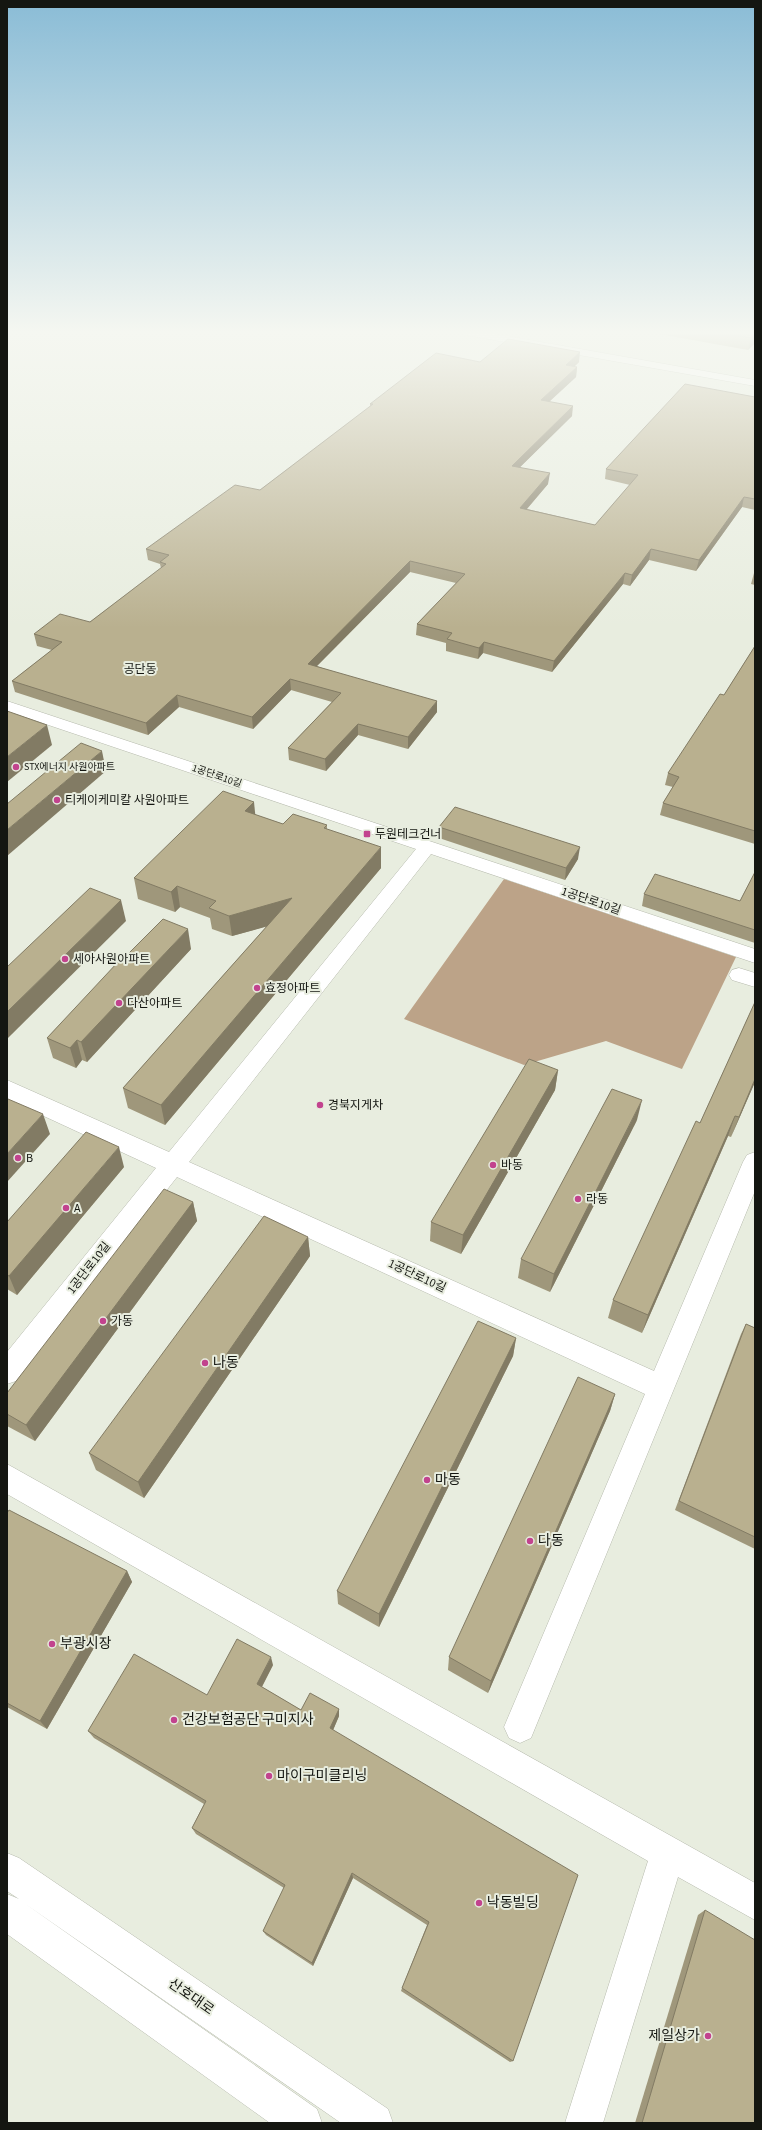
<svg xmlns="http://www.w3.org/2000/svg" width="762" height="2130" font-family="'Source Sans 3','Noto Sans KR',sans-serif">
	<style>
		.forest { fill: #bca388 }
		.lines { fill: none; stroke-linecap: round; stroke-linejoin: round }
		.street-casing { stroke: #b6baad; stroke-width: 1 }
		.secondary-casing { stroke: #b6baad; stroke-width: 1 }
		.street { fill: #fff; fill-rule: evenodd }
		.secondary { fill: #fff; fill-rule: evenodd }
		.wall { fill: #9f977b }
		.shaded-wall { fill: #827b64 }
		.building { fill: #b9b08f; stroke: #827b64 }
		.poi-dot { fill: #c2438e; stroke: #e8eddf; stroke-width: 1.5 }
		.labels { text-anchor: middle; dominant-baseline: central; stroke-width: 4; stroke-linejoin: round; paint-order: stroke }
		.far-poi-label { font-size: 10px; fill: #141611; stroke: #e8eddf; text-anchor: start }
		.far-street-label { font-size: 10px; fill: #141611; stroke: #e8eddf }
		.far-quarter-label { font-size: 12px; fill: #141611; stroke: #e8eddf }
		.poi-label { font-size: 12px; fill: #141611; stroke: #e8eddf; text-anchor: start }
		.street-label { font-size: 12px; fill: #141611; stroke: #e8eddf }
		.near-poi-label { font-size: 14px; fill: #141611; stroke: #e8eddf; text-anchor: start }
		.near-street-label { font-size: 14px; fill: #141611; stroke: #e8eddf }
	</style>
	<rect width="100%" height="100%" fill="#e8eddf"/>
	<path class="forest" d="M504,879L736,957L682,1069L606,1041L524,1065L404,1019Z"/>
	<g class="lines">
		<g class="street-casing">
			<g id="street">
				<path d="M7,701L755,949V963L431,854L189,1162L654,1371L743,1162L747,1155L755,1152V1191L531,1738L520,1743L509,1738L504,1727L645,1394L177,1177L16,1381L7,1384V1352L156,1168L7,1099V1080L169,1152L416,849L7,711Z"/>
				<path d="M739,968L755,973V987L732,980L729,975L732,970Z"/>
				<path d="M7,1464L755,1883V1920L678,1877L603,2123H565L648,1861L7,1494Z"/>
			</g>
		</g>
		<g class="secondary-casing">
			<g id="secondary">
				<path d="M449,330H473L755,380V386L454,333Z"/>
				<path d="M7,1853L19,1858L388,2109L393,2123H341L24,1903L317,2109L322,2123H270L7,1934V1894L19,1899L7,1891Z"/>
			</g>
		</g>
		<use href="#street" class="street"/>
		<use href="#secondary" class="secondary"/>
	</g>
	<g class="wall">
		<path d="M637,330H755V343L748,350Z"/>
		<path d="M480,362H579L574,367H577L576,377L549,402L572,416L520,467L548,484L527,509L595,525L630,485L605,479L606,469L755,397V510L742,507L696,571L649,560L630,586L623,584L552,672L483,653L478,659L446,651V643L416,635L417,624L456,583L410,572L317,666L437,712L408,749L358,735L326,771L289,760L288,748L332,702L291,690L253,729L179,707L148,735L15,692L12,681L52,650L37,646L34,634L90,622L161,568L160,564L148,560L146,549L260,490L370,407V404Z"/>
		<path d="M755,571V585L751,584L754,573Z"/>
		<path d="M755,646V844L660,815L663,803L673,787L665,785L668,773L724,695Z"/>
		<path d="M255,815L283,824L327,825V829L381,868L165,1125L128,1108L123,1088L267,926L232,936L212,929L210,918L180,907L175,912L138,899L134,878Z"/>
		<path d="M439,827L578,859L565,880L439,838Z"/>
		<path d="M755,872V943L642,906L644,894L740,901Z"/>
		<path d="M191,949L87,1062L82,1060L76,1068L53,1058L47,1038L120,962Z"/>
		<path d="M755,1002V1082L731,1137L728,1136L642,1333L608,1318L613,1300L700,1123Z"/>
		<path d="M558,1070L555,1090L461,1254L430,1241L431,1222Z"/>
		<path d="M637,1120L550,1292L518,1278L521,1259Z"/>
		<path d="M124,1167L17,1295L7,1289V1222Z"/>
		<path d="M193,1202L197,1221L35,1441L7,1426V1393Z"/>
		<path d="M308,1237L310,1256L144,1498L96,1470L89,1453Z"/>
		<path d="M746,1324L755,1328V1549L675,1510L741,1334Z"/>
		<path d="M516,1338L513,1356L379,1627L338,1604L337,1591Z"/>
		<path d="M615,1394L610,1411L488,1693L448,1670L449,1657Z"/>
		<path d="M7,1513L127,1571L132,1582L47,1729L7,1707Z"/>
		<path d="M273,1665L262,1687L301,1710L339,1709V1716L333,1730L513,2061L510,2062L401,1991L402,1988L427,1925L353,1878L313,1966L266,1935L263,1931L284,1888L196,1834L192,1828L204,1804L94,1738L88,1731L207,1695Z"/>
		<path d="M705,1910L755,2123H635L698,1915Z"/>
	</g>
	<g class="shaded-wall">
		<path d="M755,334V343L748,350L751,338Z"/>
		<path d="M580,352L579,362L565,375L566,365Z"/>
		<path d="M577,367L576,377L540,410L541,400Z"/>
		<path d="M573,406L572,416L511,476L512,466Z"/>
		<path d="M550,473L548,484L519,518L520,508Z"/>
		<path d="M744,497L742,507L696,571L699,560Z"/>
		<path d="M651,549L649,560L630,586L632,575Z"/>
		<path d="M410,561V572L308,675V664Z"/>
		<path d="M625,573L623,584L552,672L554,661Z"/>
		<path d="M484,642L483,653L478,659L479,648Z"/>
		<path d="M290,679L291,690L253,729L252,717Z"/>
		<path d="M177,695L179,707L148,735L146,723Z"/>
		<path d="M437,701V712L408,749V737Z"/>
		<path d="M358,724V735L326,771L325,759Z"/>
		<path d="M47,725L52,745L7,782V757Z"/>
		<path d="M102,751L106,771L7,856V830Z"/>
		<path d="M254,802L256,822L245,811Z"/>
		<path d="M381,847V868L165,1125L161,1105Z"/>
		<path d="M580,847L578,859L565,880L566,868Z"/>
		<path d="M177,886L180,907L175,912L171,892Z"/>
		<path d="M292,898L294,919L232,936L229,916Z"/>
		<path d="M121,900L126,921L7,1039V1012Z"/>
		<path d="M188,929L191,949L87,1062L81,1042Z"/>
		<path d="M77,1040L82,1060L76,1068L70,1048Z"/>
		<path d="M558,1070L555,1090L461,1254L463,1235Z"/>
		<path d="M755,1079V1082L731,1137L739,1117Z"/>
		<path d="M642,1100L637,1120L550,1292L554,1274Z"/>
		<path d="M43,1114L50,1134L7,1182V1154Z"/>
		<path d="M735,1116L728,1136L642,1333L648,1315Z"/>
		<path d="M119,1147L124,1167L17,1295L9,1276Z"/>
		<path d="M193,1202L197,1221L35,1441L26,1425Z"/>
		<path d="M308,1237L310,1256L144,1498L138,1482Z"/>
		<path d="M516,1338L513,1356L379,1627V1614Z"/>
		<path d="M615,1394L610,1411L488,1693L491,1681Z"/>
		<path d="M127,1571L132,1582L47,1729L40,1721Z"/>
		<path d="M271,1657L273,1665L259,1692L257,1684Z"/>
		<path d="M339,1709V1716L331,1735L330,1728Z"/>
		<path d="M352,1873L353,1878L313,1966L312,1963Z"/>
	</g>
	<g class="building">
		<path d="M706,330H755V334L751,338Z"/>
		<path d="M508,339L580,352L566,365L577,367L541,400L573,406L512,466L550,473L520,508L595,525L638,475L606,469L685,384L755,397V499L744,497L699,560L651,549L632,575L625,573L554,661L484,642L479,648L447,639L452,633L417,624L465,574L410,561L308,664L437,701L408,737L358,724L325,759L288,748L341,693L290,679L252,717L177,695L146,723L12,681L62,642L34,634L60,614L90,622L166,564L160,562L169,555L146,549L235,485L260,490L373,404H370L436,353L480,362Z"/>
		<path d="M755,646V831L663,803L679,777L668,773L720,694L724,695Z"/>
		<path d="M7,711L47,725L7,757Z"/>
		<path d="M81,743L102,751L7,830V804Z"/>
		<path d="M223,791L254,802L245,811L283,824L293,814L327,825L324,828L381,847L161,1105L123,1088L292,898L229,916L209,908L216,901L177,886L171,892L134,878Z"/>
		<path d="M455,807L580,847L566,868L439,827Z"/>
		<path d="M755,872V930L644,894L655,874L740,901Z"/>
		<path d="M90,888L121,900L7,1012V967Z"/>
		<path d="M163,919L188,929L81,1042L77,1040L70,1048L47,1038L118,962H120Z"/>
		<path d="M755,1002V1079L739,1117L735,1116L648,1315L613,1300L696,1121L700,1123Z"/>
		<path d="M529,1059L558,1070L463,1235L431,1222Z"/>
		<path d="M612,1089L642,1100L554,1274L521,1259Z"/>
		<path d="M8,1099L43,1114L7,1154V1100Z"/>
		<path d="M86,1132L119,1147L9,1276L7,1275V1222Z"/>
		<path d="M164,1189L193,1202L26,1425L7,1414V1393Z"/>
		<path d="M264,1216L308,1237L138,1482L89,1453Z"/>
		<path d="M478,1321L516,1338L379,1614L337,1591Z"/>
		<path d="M746,1324L755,1328V1537L679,1501Z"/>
		<path d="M578,1377L615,1394L491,1681L449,1657Z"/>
		<path d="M9,1510L127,1571L40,1721L7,1703V1513Z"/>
		<path d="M237,1639L271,1657L257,1684L301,1710L310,1693L339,1709L330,1728L578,1875L513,2061L402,1988L429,1922L352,1873L312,1963L263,1931L285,1885L192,1828L206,1801L88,1731L134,1654L207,1695Z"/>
		<path d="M705,1910L755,1940V2123H642Z"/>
	</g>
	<linearGradient id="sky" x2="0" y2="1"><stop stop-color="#8abcd6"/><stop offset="0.53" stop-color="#f5f7f1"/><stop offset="1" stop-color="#f5f7f1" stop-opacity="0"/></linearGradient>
	<rect width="762" height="628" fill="url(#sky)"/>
	<g class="poi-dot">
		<circle cx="16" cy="767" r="4"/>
		<circle cx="57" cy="800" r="4"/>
		<rect x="363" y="830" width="8" height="8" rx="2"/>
		<circle cx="65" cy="959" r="4"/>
		<circle cx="257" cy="988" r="4"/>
		<circle cx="119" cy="1003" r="4"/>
		<circle cx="320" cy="1105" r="4"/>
		<circle cx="18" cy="1158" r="4"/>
		<circle cx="493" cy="1165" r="4"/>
		<circle cx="578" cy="1199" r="4"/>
		<circle cx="66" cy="1208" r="4"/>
		<circle cx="103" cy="1321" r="4"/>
		<circle cx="205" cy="1363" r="4"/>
		<circle cx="427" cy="1480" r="4"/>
		<circle cx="530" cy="1541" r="4"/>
		<circle cx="52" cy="1644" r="4"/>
		<circle cx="174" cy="1720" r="4"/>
		<circle cx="269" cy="1776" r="4"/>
		<circle cx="479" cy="1903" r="4"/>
		<circle cx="708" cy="2036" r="4"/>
	</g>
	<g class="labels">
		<g class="far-poi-label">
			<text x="24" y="767">STX에너지 사원아파트</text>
		</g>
		<g class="far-street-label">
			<text transform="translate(217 776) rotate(19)">1공단로10길</text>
		</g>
		<g class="far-quarter-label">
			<text x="140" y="669">공단동</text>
		</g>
		<g class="poi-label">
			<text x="65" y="800">티케이케미칼 사원아파트</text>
			<text x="375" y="834">두원테크건너</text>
			<text x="73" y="959">세아사원아파트</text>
			<text x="265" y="988">효정아파트</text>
			<text x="127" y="1003">다산아파트</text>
			<text x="328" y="1105">경북지게차</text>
			<text x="26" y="1158">B</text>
			<text x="501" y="1165">바동</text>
			<text x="586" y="1199">라동</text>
			<text x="74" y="1208">A</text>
			<text x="111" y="1321">가동</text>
		</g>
		<g class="street-label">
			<text transform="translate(591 901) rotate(19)">1공단로10길</text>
			<text transform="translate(89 1268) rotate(-52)">1공단로10길</text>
			<text transform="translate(417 1276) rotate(25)">1공단로10길</text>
		</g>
		<g class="near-poi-label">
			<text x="213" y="1363">나동</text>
			<text x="435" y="1480">마동</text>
			<text x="538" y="1541">다동</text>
			<text x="60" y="1644">부광시장</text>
			<text x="182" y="1720">건강보험공단 구미지사</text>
			<text x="277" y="1776">마이구미클리닝</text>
			<text x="487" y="1903">낙동빌딩</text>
			<text x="700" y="2036" text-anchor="end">제일상가</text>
		</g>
		<g class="near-street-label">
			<text transform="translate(191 1997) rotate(35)">산호대로</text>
		</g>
	</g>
	<rect width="762" height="2130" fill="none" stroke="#141611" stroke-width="16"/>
</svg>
